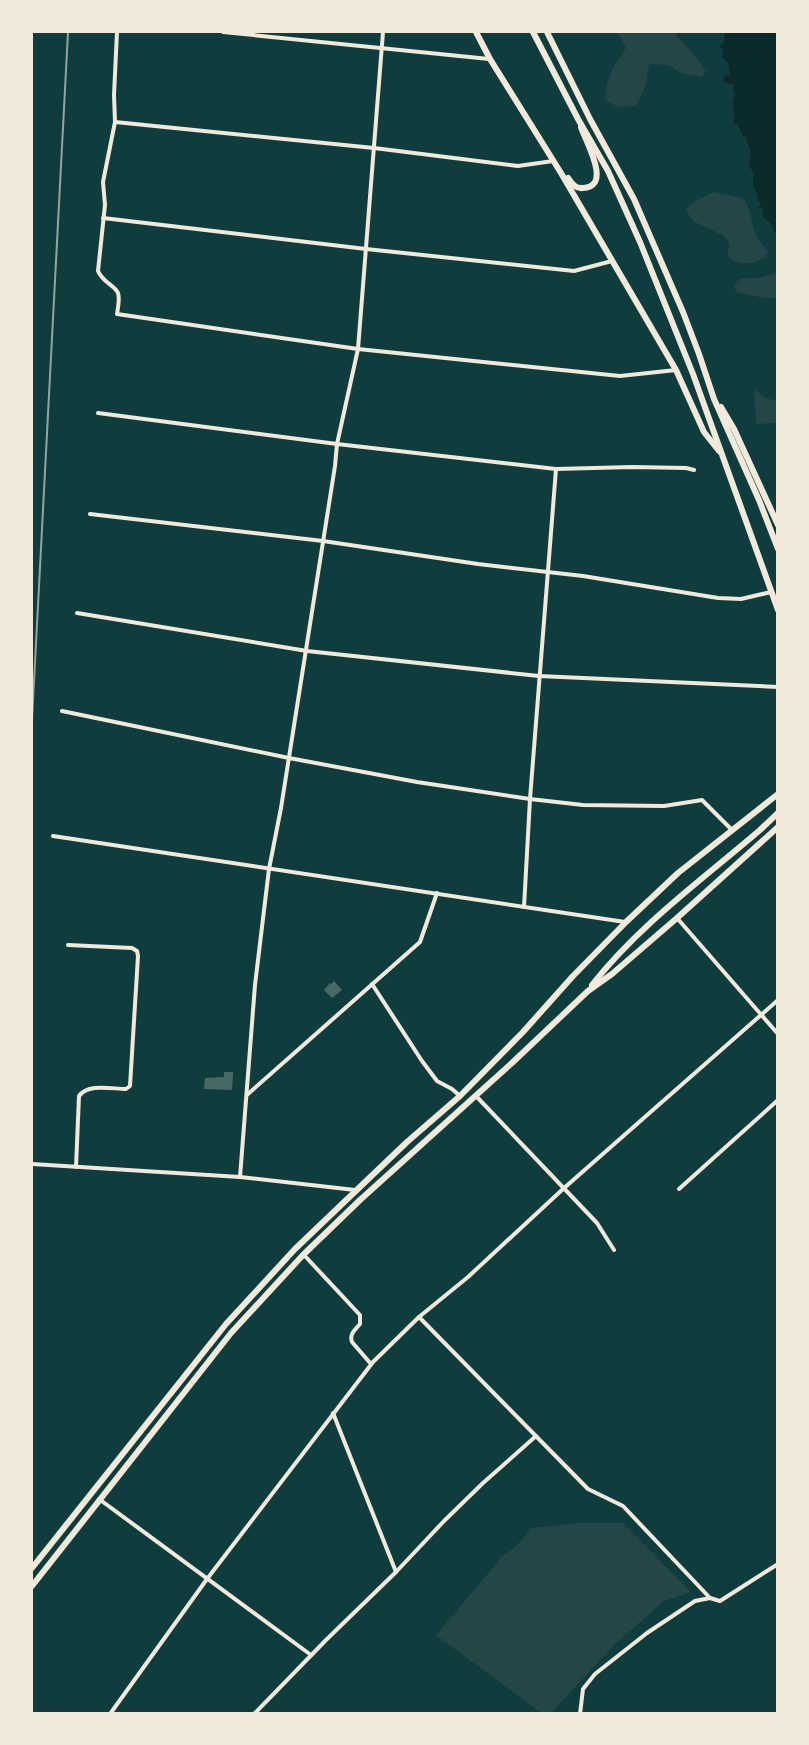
<svg xmlns="http://www.w3.org/2000/svg" width="809" height="1745" font-family="'IBM Plex Sans',sans-serif">
	<style>
		.green { fill: #244646 }
		.water { fill: #0a2a2b }
		.building { fill: #486865 }
		.lines { fill: none; stroke-linecap: round; stroke-linejoin: round }
		.minor { stroke: #f1e9da; stroke-width: 4 }
		.secondary { stroke: #f1e9da; stroke-width: 6 }
		.primary { stroke: #f1e9da; stroke-width: 6 }
		.rail { stroke: #97a49c; stroke-width: 2 }
	</style>
	<rect width="100%" height="100%" fill="#0f3d3e"/>
	<g class="green">
		<path d="M617,32H674C685,46 697,56 706,72L701,77L681,73L669,65L649,64L646,85L636,106L618,107L605,100C607,76 612,68 626,48Z"/>
		<path d="M713,192L743,198C751,209 750,215 753,227C756,237 762,245 769,253C757,264 746,267 731,259L727,251L730,245L724,236L695,222L685,210L694,202Z"/>
		<path d="M777,273V298H764L736,292L734,284L740,279L758,278Z"/>
		<path d="M754,389L765,398L777,401V423L756,424Z"/>
		<path d="M578,1523H623L691,1592L664,1601L614,1645L551,1713H541L436,1635L501,1558L517,1545L532,1528Z"/>
	</g>
	<path class="water" d="M724,32H777V234L774,231L770,222L763,218V209L759,208L761,202L758,201L756,191L753,187V173L749,165L751,153L746,137L743,136L738,125L733,123C738,112 729,107 735,95L733,88L734,85L733,84L730,85L729,83L724,82V76L730,74L728,62L722,58L723,50L719,46L722,45L725,39Z"/>
	<g class="building">
		<path d="M334,981L342,990L332,998L324,990L330,983L331,984Z"/>
		<path d="M224,1072H233L232,1090L204,1089L205,1078L224,1077Z"/>
	</g>
	<g class="lines">
		<g class="minor">
			<path d="M117,32L114,95L115,122L103,182L105,205L98,271C103,283 115,285 118,293C120,299 118,308 117,314L358,349L620,376L676,370"/>
			<path d="M223,32L489,59"/>
			<path d="M115,122L374,148L518,166L553,161"/>
			<path d="M103,218L366,249L574,271L612,261"/>
			<path d="M98,413L337,444L556,469L632,467L686,468L694,470"/>
			<path d="M90,514L323,541L478,564L583,576L718,598L741,599L771,592"/>
			<path d="M77,613L307,651L539,676L778,687"/>
			<path d="M62,711L289,758L417,782L530,799L583,805L664,806L702,800L732,830"/>
			<path d="M53,836L625,922"/>
			<path d="M524,907L530,799L556,469"/>
			<path d="M677,918L778,1034"/>
			<path d="M68,945L132,948L137,951L138,956L130,1086L126,1089C112,1089 88,1083 79,1096L76,1167"/>
			<path d="M372,984L422,1061L437,1081L452,1089L460,1096"/>
			<path d="M248,1094L420,942L437,893"/>
			<path d="M476,1096L597,1223L614,1250"/>
			<path d="M32,1164L240,1177L355,1190"/>
			<path d="M240,1177L255,985L269,869L281,808L335,466L337,444L358,349L383,32"/>
			<path d="M679,1189L778,1100"/>
			<path d="M304,1255L360,1315V1324C355,1330 349,1334 352,1342L371,1364"/>
			<path d="M419,1317L588,1489L623,1506L710,1598"/>
			<path d="M333,1413L396,1572"/>
			<path d="M99,1499L311,1655"/>
			<path d="M110,1714L207,1579L373,1362L419,1317L468,1277L563,1189L778,1000"/>
			<path d="M254,1714L326,1640L396,1572L444,1521L483,1483L536,1436"/>
			<path d="M580,1714L583,1689L595,1674L647,1633L695,1601L710,1598L720,1601L778,1564"/>
		</g>
		<g class="secondary">
			<path d="M476,32L490,59L561,173L676,370L704,432L719,451"/>
			<path d="M568,178C572,184 576,189 583,188C613,187 585,140 581,127"/>
		</g>
		<g class="primary">
			<path d="M533,32L578,119L608,171L640,242L693,374L778,610"/>
			<path d="M547,32L590,119L634,199L650,236L683,312L699,354L714,399L759,500L778,549"/>
			<path d="M721,407L734,429L778,525"/>
			<path d="M592,985C639,925 703,879 760,830L778,813"/>
			<path d="M32,1568L226,1324L295,1249L407,1142L460,1096L523,1032L573,976L626,922L678,873L778,794"/>
			<path d="M32,1586L231,1333L303,1255L360,1200L513,1062L588,991L612,974L677,918L778,827"/>
		</g>
		<path class="rail" d="M32,720L68,32"/>
	</g>
	<rect width="809" height="1745" fill="none" stroke="#f1e9da" stroke-width="66"/>
</svg>
